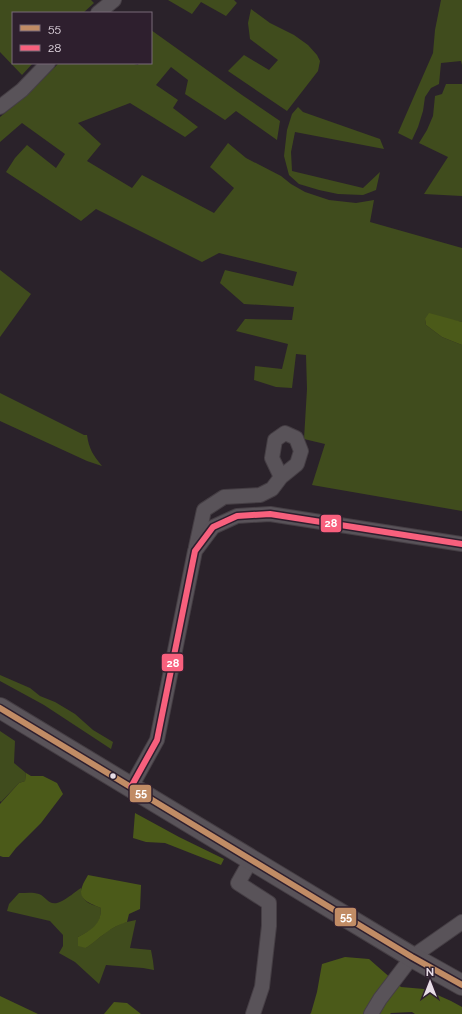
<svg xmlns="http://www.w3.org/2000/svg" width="462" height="1014" font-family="Raleway,sans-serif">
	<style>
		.green { fill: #404c1d }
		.forest { fill: #4b5a19 }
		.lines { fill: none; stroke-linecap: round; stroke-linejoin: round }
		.street-casing { stroke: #453e44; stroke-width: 16 }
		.secondary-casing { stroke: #453e44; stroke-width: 22 }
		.street { stroke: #595359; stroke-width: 14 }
		.secondary { stroke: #595359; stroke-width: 20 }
		.bus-1-casing { stroke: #2e1f2e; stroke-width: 9 }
		.bus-2-casing { stroke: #2e1f2e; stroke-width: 9 }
		.bus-1 { stroke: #c18c65; stroke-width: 6 }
		.bus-2 { stroke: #f8607d; stroke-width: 6 }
		.bus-dot { fill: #e7dce6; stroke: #2e1f2e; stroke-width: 1.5 }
		.line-badge { stroke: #2e1f2e; stroke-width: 1.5 }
		.badge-label { font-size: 11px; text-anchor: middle; font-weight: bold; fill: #fff }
	</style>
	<rect width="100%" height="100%" fill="#2a222a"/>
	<g class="green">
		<path d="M0,0H91L94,3L83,13H13V63H33L22,75L0,52Z"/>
		<path d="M168,0H234L237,3L226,16L201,2L192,14Z"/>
		<path d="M441,0H462V65L461,61L441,63L439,84L431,88L425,97L423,111L418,127L412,140L398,133L433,53L435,30Z"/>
		<path d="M251,9L270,23L294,35L308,45L317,55L320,61L318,71L287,111L228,71L244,55L269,70L278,60L250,39L248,23Z"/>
		<path d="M151,30L242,95L280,121L277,140L236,111L225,120L185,94L188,80L171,67L156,85L178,100L173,108L198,127L185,137L130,103L78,123L101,144L87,161L132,188L142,175L214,213L234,188L210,167L228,143L246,158L281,176L291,184L305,192L329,200L356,203L374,200L370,222L462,248V322L447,319H425L426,325L442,337L462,345V511L312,485L325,444L304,439L307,389L306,355L296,354L292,388L276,387L254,380L255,366L282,369L288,344L236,331L245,319L292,320L294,307L244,304L220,283L225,270L293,286L297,272L219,253L202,262L96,209L81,221L6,172L15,158L27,145L56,168L65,154L22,123L0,142V117L27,95L59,63H130L138,65L139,63H151Z"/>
		<path d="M446,84H462V196L424,194L448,157L419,143L427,130L433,116L435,96L442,94Z"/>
		<path d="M298,107L303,112L380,139L384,149L295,132L291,152L292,171L363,188L380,172L376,190L363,195L338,194L319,190L299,184L289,175L284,156L287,130L292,114Z"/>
		<path d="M0,270L31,294L0,337Z"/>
		<path d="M0,393L84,435H87C89,449 93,455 102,466L87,461L0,421Z"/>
		<path d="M0,675L30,688L40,696L55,702L75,714L93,730L113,742L111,749L44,705L0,681Z"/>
		<path d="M0,731L15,741L14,763L26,773L25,781L19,783L1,802L0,801Z"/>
		<path d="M81,888C82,903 89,903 101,908C101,926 92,930 78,937L86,948L109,930L122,923L136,920L130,948L151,950L153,961L154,970L143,968L106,965L99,984L75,962L59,953L63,946V935L50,921L7,911L9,904L19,893C26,893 33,892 39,894C47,897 49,908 62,901C68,898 75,892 81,888Z"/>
	</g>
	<g class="forest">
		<path d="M429,313L462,322V345L442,337L426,325L425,319Z"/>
		<path d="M26,773L31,776H43L57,783L63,794L41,823L16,848L9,857H3L0,856V804L19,783L25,781Z"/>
		<path d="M135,813L179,837L224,859L221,865L165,843L146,842L133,838Z"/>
		<path d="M88,875L141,885L140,909L129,914L127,922C111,926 99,939 86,948L78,946V937C91,930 101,925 101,908C92,904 77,900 82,887C83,883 86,879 88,875Z"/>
		<path d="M345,957L369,959L401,987L424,989L451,1001L462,1007V1014H415L412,1012L391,1013L390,1014H310L311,1013L317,992L322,964Z"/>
		<path d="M0,996L38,1014H0Z"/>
		<path d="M114,1002L127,1003L141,1014H104Z"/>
	</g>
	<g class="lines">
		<g class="street-casing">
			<g id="street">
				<path d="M98,13L114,0"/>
				<path d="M0,107L22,90L48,63"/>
				<path d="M196,547L204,510L224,497L260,495L272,489L281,477L272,458L275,440L285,433L296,438L301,451L297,464L281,477"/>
				<path d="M131,787L157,740L195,551L213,527L237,516L270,514L462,544"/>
				<path d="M251,860L238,883L269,903V926L262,987L253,1014"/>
				<path d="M371,1014L380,999L412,957L462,922"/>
			</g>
		</g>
		<g class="secondary-casing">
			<path id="secondary" d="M0,708L412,957L462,985"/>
		</g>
		<use href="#street" class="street"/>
		<use href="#secondary" class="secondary"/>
		<g class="bus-1-casing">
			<path id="bus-1" d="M0,708L412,957L462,985"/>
		</g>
		<g class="bus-2-casing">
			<path id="bus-2" d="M131,787L157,740L195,551L213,527L237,516L270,514L462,544"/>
		</g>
		<use href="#bus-1" class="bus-1"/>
		<use href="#bus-2" class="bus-2"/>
	</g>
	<circle class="bus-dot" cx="113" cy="776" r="3.5"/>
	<g class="line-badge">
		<rect x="320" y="514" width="22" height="19" rx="4" fill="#f8607d"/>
		<rect x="161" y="653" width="23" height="19" rx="4" fill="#f8607d"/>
		<rect x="129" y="784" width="23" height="19" rx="4" fill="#c18c65"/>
		<rect x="334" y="907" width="23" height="20" rx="4" fill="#c18c65"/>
	</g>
	<g class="badge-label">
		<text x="331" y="527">28</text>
		<text x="173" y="667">28</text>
		<text x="141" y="797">55</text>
		<text x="346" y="921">55</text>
	</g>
	<rect x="12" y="12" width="140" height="52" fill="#2e1f2e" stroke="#786b78"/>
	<rect x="20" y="25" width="20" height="6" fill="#c18c65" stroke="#786b78"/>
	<text x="48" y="32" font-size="12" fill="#e7dce6">55</text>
	<rect x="20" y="45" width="20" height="6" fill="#f8607d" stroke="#786b78"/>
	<text x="48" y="52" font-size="12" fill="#e7dce6">28</text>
	<g transform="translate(430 982)" stroke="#2e1f2e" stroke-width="3" paint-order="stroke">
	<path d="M0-3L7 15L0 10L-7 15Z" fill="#e7dce6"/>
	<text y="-6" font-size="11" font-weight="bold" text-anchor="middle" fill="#e7dce6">N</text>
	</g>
</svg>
